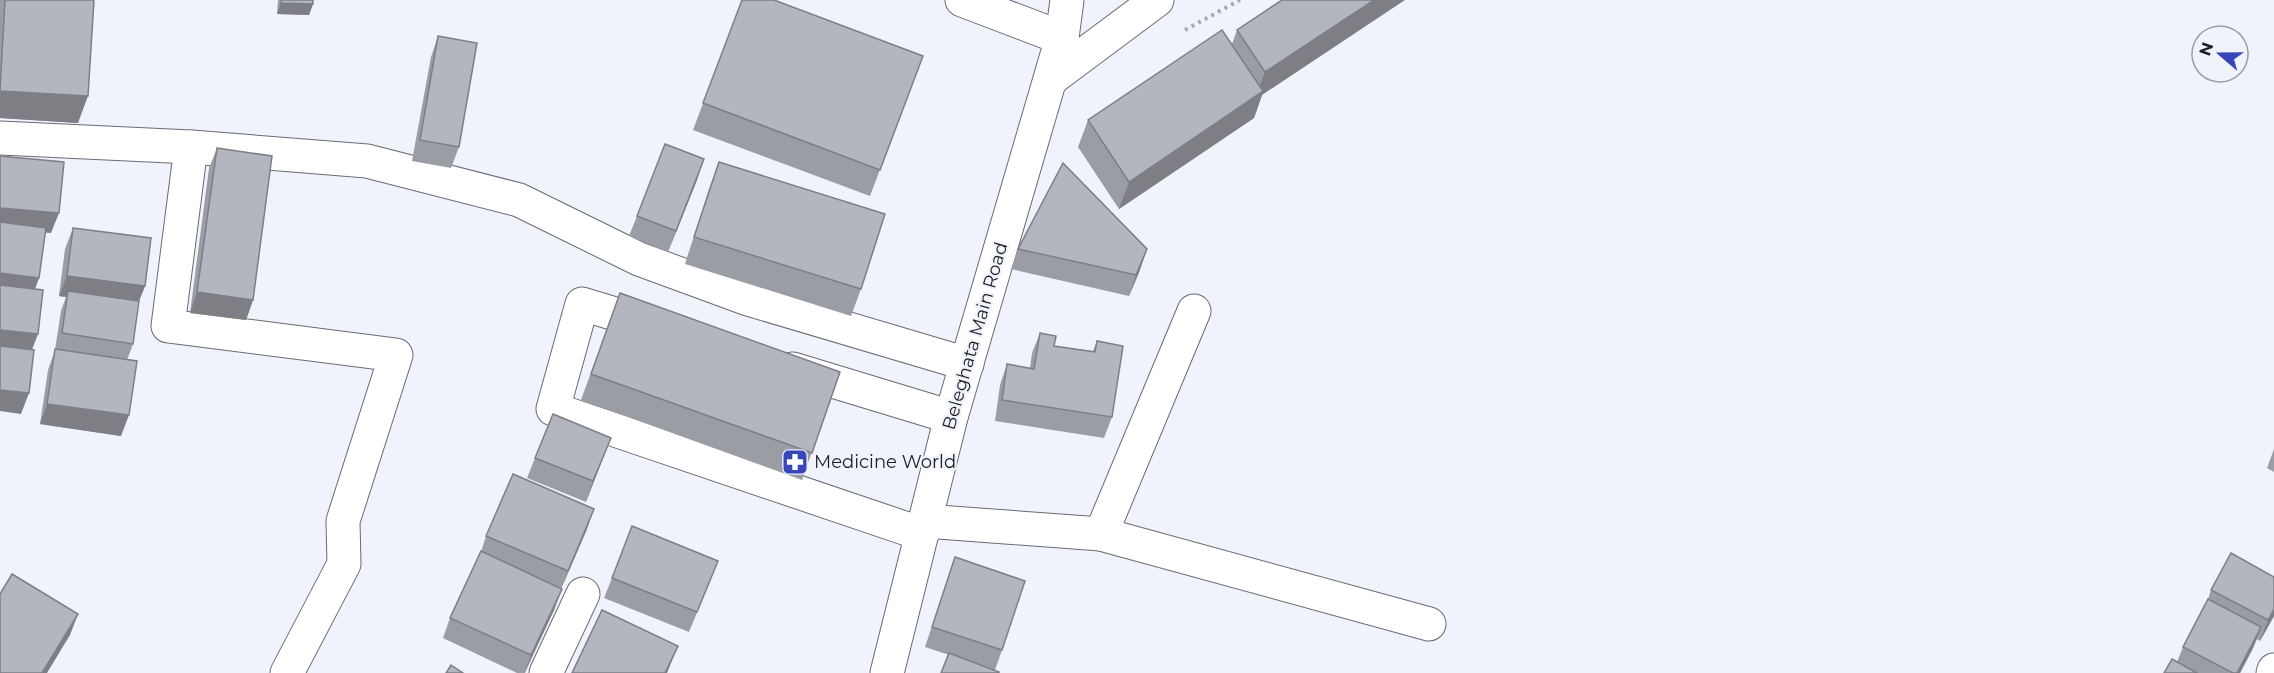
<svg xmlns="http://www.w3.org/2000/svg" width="2274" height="673" font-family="Montserrat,sans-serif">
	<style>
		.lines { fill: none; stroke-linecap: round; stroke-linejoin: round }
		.minor-casing { stroke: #686b72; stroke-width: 35 }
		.major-casing { stroke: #686b72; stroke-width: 35 }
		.path { stroke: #a7a9b0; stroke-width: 4; stroke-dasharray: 3 4.5; stroke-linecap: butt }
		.minor { stroke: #fff; stroke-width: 33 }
		.major { stroke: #fff; stroke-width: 33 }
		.wall { fill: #9a9da3 }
		.shaded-wall { fill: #7d7f85 }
		.building { fill: #b3b6be; stroke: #7d7f85; stroke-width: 1.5 }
		.labels { text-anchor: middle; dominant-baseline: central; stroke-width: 4.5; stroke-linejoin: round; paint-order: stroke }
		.street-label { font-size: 18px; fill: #1e1f22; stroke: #f0f3fb }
		.poi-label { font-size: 18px; fill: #1e1f22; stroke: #f0f3fb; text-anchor: start }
	</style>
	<rect width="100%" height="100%" fill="#f0f3fb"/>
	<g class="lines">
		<g class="minor-casing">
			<g id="minor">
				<path d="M962,0L1062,38"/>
				<path d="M1051,79L1157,0"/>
				<path d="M0,138L191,147L367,161L519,200L639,259L748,299L967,364"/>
				<path d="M191,147L168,326L396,355L343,521L344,564L287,673"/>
				<path d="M655,326L582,304L553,409L922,534"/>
				<path d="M793,369L951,417"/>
				<path d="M925,521L1101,534L1194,311"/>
				<path d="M1101,534L1429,624"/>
				<path d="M546,673L583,594"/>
				<path d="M2273,673L2274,670"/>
			</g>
		</g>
		<g class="major-casing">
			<path id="major" d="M887,673L951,417L1062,38L1067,0"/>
		</g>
		<path class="path" d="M1185,30L1240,0"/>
		<use href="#minor" class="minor"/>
		<use href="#major" class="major"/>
	</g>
	<g class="wall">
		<path d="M0,0H94L78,123L0,118Z"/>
		<path d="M278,0H313V4L309,15L277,14Z"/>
		<path d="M742,0L923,56L870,196L693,130Z"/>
		<path d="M1282,0L1262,95L1254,118L1119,209L1078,147L1088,120L1232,44L1237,30Z"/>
		<path d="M438,36L459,147L451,168L412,161L431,57Z"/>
		<path d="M217,148L253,300L246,320L190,313L209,168Z"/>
		<path d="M719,162L861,289L851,316L685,264L709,189Z"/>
		<path d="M697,180L668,252L629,236L637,216Z"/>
		<path d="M73,228L145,286L139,301L133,344L127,360L121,436L40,424L48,370L55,350L61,311L66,297L59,296L65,249Z"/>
		<path d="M1018,249L1140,270L1129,296L1011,269Z"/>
		<path d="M620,293L840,372L802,480L581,400Z"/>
		<path d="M1040,333L1054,346L1093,351L1097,341L1112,417L1104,438L995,421L1000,385L1007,364L1030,368L1032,353Z"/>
		<path d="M2274,449V472L2267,468Z"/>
		<path d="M535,458H603L586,502L527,478Z"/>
		<path d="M587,529L561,589L554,610L525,673H517L443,638L450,618L481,552L486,536Z"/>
		<path d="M955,557L1002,650L995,670L925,647Z"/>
		<path d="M2274,577V616L2260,641L2257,639L2253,648L2240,673H2164L2177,662L2183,647L2208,599L2211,590Z"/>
		<path d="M612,578L710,581L689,632L604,598Z"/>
	</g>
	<g class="shaded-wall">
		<path d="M1374,0H1405L1262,95L1254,118L1119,209L1129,182L1256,96L1265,72Z"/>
		<path d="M281,3L313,4L309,15L277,14Z"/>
		<path d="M0,91L88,96L78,123L0,118Z"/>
		<path d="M704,159L697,180L668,252L676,231Z"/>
		<path d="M0,208L59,213L51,233L0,229Z"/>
		<path d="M1147,249L1140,270L1129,296L1136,275Z"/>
		<path d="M0,273L39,278L32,298L0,294Z"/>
		<path d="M67,276L145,286L137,306L68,291L66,297L59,296Z"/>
		<path d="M197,292L253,300L246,320L190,313Z"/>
		<path d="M0,330L38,334L30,355L0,351Z"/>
		<path d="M0,390L29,393L21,414L0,411Z"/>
		<path d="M47,404L129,415L121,436L40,424Z"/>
		<path d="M611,438L603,458L586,502L593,481Z"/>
		<path d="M594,509L587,529L560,591L568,571Z"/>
		<path d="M562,589L554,610L524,673L531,655Z"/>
		<path d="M2274,609V616L2260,641L2268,620Z"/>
		<path d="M78,614L70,635L47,673H42Z"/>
		<path d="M2261,627L2253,648L2240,673H2237Z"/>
		<path d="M678,646L667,673H665Z"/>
	</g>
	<g class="building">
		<path d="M5,0H94L88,96L0,91Z"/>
		<path d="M281,0H313V4L281,3Z"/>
		<path d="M742,0H774L923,56L880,170L703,103Z"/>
		<path d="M1282,0H1374L1265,72L1237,30Z"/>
		<path d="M1222,30L1263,91L1129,182L1088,120Z"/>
		<path d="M438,36L477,43L459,147L420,140Z"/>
		<path d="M665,144L704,159L676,231L637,216Z"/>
		<path d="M217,148L272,156L253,300L197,292Z"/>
		<path d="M0,156L64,162L59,213L0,208Z"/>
		<path d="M719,162L885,214L861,289L694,237Z"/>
		<path d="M1063,163L1147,249L1136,275L1018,249Z"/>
		<path d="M0,222L46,228L39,278L0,273Z"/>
		<path d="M73,228L151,238L145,286L67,276Z"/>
		<path d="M0,285L43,290L38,334L0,330Z"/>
		<path d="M68,291L139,301L133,344L62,333Z"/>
		<path d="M620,293L840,372L812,453L591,374Z"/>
		<path d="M1040,333L1056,336L1054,346L1095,352L1097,341L1123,346L1112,417L1002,400L1007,364L1034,369Z"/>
		<path d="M0,346L34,350L29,393L0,390Z"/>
		<path d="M55,349L137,361L129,415L47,404Z"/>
		<path d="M553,414L611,438L593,481L535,458Z"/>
		<path d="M513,474L594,509L568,571L486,536Z"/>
		<path d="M632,526L718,561L697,612L612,578Z"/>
		<path d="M481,551L562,589L531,655L450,618Z"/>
		<path d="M2231,553L2274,577V609L2268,620L2211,590Z"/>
		<path d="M955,557L1025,581L1002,650L932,627Z"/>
		<path d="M12,574L78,614L42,673H0V594Z"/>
		<path d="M2208,599L2261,627L2237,673H2233L2183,647Z"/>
		<path d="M602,610L678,646L665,673H572Z"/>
		<path d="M949,653L999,672V673H941Z"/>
		<path d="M2172,659L2197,673H2164Z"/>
		<path d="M451,665L463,673H446Z"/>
	</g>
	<defs>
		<g id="pharmacy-square" transform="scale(1.35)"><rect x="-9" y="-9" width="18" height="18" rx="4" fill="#3747ba" stroke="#f0f3fb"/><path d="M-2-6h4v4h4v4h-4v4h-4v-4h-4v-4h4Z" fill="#fff"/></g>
	</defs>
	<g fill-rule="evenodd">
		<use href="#pharmacy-square" x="795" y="462"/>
	</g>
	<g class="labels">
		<g class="street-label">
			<text transform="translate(975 336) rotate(-74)">Beleghata Main Road</text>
		</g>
		<g class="poi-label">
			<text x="814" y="462">Medicine World</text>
		</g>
	</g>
	<g transform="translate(2220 54) rotate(290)"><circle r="28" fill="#f0f3fb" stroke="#9c9ea4" stroke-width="1.5"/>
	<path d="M0-4.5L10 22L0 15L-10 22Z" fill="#3747ba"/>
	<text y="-9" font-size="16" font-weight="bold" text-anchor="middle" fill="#1e1f22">N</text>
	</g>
</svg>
